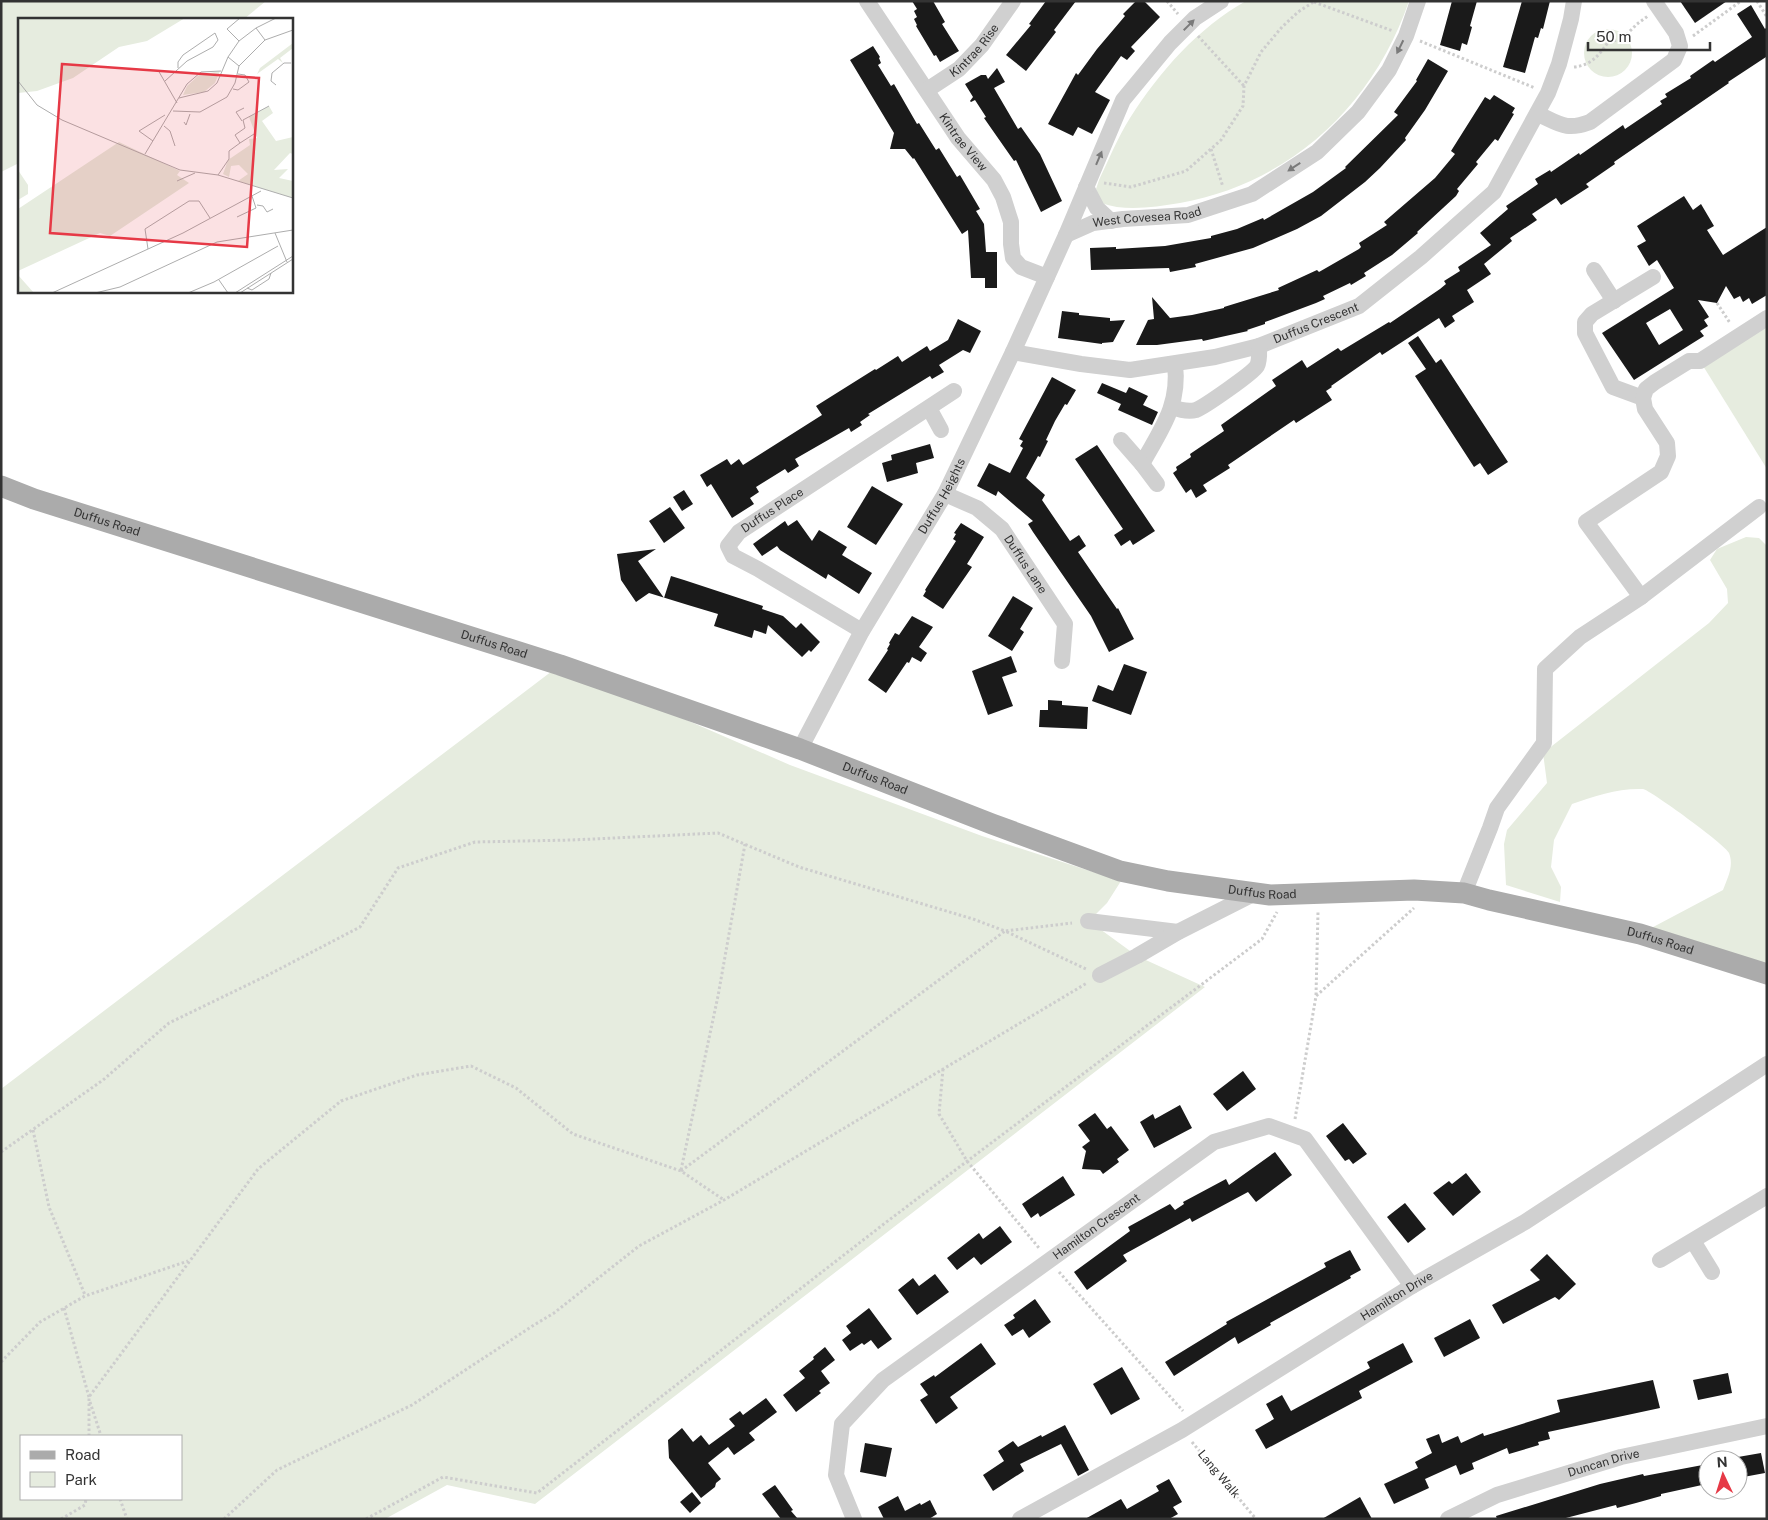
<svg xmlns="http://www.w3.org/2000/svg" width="1768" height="1520" font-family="'Public Sans',sans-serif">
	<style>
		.green { fill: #e6ecdf; fill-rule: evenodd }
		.building { fill: #1a1a1a; fill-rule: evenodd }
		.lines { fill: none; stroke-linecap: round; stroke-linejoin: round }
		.path { stroke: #cdcdcd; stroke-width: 3; stroke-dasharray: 2.5 2.5; stroke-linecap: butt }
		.minor { stroke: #d0d0d0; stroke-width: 16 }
		.major { stroke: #ababab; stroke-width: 21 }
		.oneway { fill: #7a7a7a }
		.labels { text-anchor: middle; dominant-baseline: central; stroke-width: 5; stroke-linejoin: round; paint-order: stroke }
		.street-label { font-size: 12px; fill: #333; stroke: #fff }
		.inset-road { fill: none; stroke: #adadad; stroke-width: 1 }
		.view { fill: #e63946; fill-opacity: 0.15; stroke: #e63946; stroke-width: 2.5 }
		.inset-edge { fill: none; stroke: #333; stroke-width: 2.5 }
	</style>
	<rect width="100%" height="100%" fill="#fff"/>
	<g class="green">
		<path d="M1,1H266L244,19H19V163L1,172Z"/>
		<path d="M1246,1H1409C1373,106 1290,183 1180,203C1154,207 1126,212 1101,203L1096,189L1099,180C1109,159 1118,137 1130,118C1160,71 1198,28 1246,1Z"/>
		<circle cx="1608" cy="53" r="24"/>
		<path d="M1767,318V469L1700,361Z"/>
		<path d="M1746,537L1759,538L1767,546V974L1640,934L1723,890C1728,877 1734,866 1729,853C1726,845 1650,790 1643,789C1618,788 1595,796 1572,804L1554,840L1551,867L1561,887L1560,902L1506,885L1504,844L1507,830L1547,783L1543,753L1709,623L1728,603L1727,589L1710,560L1717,549Z"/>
		<path d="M560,665L790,765L982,836L1121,881L1107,903L1089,921L1137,956L1205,987L535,1504L447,1485L385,1519H1V1089ZM21,1436H181V1499H21Z"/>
	</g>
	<g class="building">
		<path d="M912,1H933L945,22L942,24L959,51L940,62L936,55L934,56L916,26L917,25L914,19L917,17L914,11L917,9Z"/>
		<path d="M1046,1H1076L1054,30L1056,32L1026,71L1006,55L1031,25L1029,24Z"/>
		<path d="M1136,1H1144L1160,17L1131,47L1135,51L1127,60L1121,56L1095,92L1110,100L1092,134L1078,127L1073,136L1048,124L1076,73L1078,75L1097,49L1125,16L1123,14Z"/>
		<path d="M1452,1H1477L1470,26L1472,27L1467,45L1462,43L1460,51L1440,45Z"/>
		<path d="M1522,1H1550L1543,29L1541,28L1538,38L1535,37L1525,73L1503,67Z"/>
		<path d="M1680,1H1727L1695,23Z"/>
		<path d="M1751,5L1765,29L1767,27V58L1766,57L1728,82L1729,83L1614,162L1615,164L1586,184L1589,187L1561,205L1556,198L1532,214L1537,220L1510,238L1512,241L1484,264L1491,274L1467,290L1474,302L1452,316L1455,321L1445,328L1439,318L1382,355L1380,352L1331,386L1332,387L1326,391L1332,400L1296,423L1294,420L1228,465L1230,468L1203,485L1207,491L1196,498L1191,489L1186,493L1173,473L1177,470L1176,467L1191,457L1190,454L1224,431L1221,425L1276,386L1272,380L1302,360L1307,368L1338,348L1341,351L1389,322L1390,323L1440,289L1446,284L1444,281L1460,271L1458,267L1491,245L1480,233L1508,209L1506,206L1538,184L1535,179L1550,170L1551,172L1579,153L1580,155L1623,125L1625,129L1662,104L1660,101L1667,97L1665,94L1691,78L1690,76L1713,60L1715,62L1752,37L1737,14Z"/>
		<path d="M873,46L880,57L879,58L881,63L878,65L891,86L894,84L917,124L919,123L936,150L939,148L957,177L960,175L980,209L976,211L984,224L986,252H997V288H985V278H971L968,230L962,234L914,158L913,159L905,149H890L894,133L850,60Z"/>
		<path d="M1428,59L1448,71L1425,110L1405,138L1406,140L1380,168L1365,182L1321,216L1297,229L1253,248L1195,264L1196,267L1170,272L1169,268L1091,270L1090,248L1116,247V249L1165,246L1211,238V236L1237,229L1263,218L1264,220L1313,192L1346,168L1345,167L1398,115L1394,112L1417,81L1416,80Z"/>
		<path d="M997,68L1005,82L994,88L1018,129L1021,127L1040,154L1062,201L1041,212L1016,160L1014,161L984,118L986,117L975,100L971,102L970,101L973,97L965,84L981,75H986L988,79Z"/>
		<path d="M1494,95L1515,108L1512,113L1514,114L1498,141L1495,139L1476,162L1478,164L1457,189L1459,191L1456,196L1417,232L1418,233L1392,255L1364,273L1366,276L1351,285L1350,283L1323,296L1325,299L1316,303L1265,322V324L1247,330L1248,331L1203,341L1202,339L1157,345H1136L1148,320L1154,319L1152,297L1170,318L1192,315L1224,308V307L1279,290L1278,288L1317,270L1319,272L1359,249L1361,247L1359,243L1387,225L1384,222L1435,178L1455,154L1451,151L1485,97L1490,100Z"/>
		<path d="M1684,196L1693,210L1701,204L1714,226L1707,230L1723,255L1767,227V295L1752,304L1749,298L1743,302L1740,296L1734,299L1726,286L1717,303L1698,300L1709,317L1704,320L1708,326L1700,331L1704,336L1634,380L1602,333L1674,288L1657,260L1649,266L1637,246L1646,241L1637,226ZM1670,309L1683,330L1659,345L1646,323Z"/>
		<path d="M1062,311L1079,313V315L1110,318V321L1125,320L1113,342L1102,343V344L1058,338Z"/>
		<path d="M958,319L981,331L970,353L963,350L939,365L944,372L932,379L930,376L868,414L870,415L860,422L862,425L851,432L849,428L795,459L799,466L788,473L785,469L756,487L759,492L750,498L754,504L732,518L711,484L707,487L700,475L727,459L731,465L739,459L743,465L822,415L816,406L875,369L876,370L898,356L902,362L927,346L930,351L948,340Z"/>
		<path d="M1418,336L1436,363L1441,359L1508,462L1488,475L1480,463L1474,467L1415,376L1426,369L1408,343Z"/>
		<path d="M1052,377L1076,390L1067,405L1065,404L1055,421L1046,440L1048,441L1040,457L1038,456L1026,478L1045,495L1042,500L1070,541L1079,535L1086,546L1078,552L1117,609L1118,608L1134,639L1109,652L1091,616L1033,532L1028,524L1033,521L998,491L996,496L977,486L989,463L1010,473L1023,448L1020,446L1023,441L1019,439Z"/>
		<path d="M1102,383L1126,393L1129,387L1148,396L1143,405L1158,412L1152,425L1118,410L1121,404L1097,393Z"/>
		<path d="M930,444L934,458L916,463L918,473L887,482L882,463L892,460L891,455Z"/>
		<path d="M1097,445L1155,531L1133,545L1130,540L1121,546L1114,535L1123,529L1075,459Z"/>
		<path d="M872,486L903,504L876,545L847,527Z"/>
		<path d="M684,490L693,504L682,511L673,497Z"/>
		<path d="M670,507L685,528L664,543L649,521Z"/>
		<path d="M797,520L812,541L819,530L847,547L842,555L872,573L859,594L828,574L826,579L780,550L777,546L762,556L753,544L785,521L788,526Z"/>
		<path d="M961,523L984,537L967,564L972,567L943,609L923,596L926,591L925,590L956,541L953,539L956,534L954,533Z"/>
		<path d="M656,549L638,561L664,598L671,576L684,580L763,606L762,609L783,616L796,628L801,623L820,642L811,652L809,650L802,657L768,625L766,634L754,630L752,638L714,626L718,614L688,605L649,593L636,602L621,580L617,554Z"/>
		<path d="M1013,596L1033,608L1020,629L1024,632L1012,651L988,636Z"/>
		<path d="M912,616L933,627L919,647L927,653L921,662L912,657L909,663L907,662L886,693L868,680L888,650L887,649L890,644L889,643L895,633L899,635Z"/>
		<path d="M1011,656L1017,672L1002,677L1013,706L988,715L972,671Z"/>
		<path d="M1124,664L1147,672L1131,715L1092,701L1098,685L1113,691Z"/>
		<path d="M1048,700L1062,701V705L1088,707L1087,729L1039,727L1040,710H1048Z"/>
		<path d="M1243,1071L1256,1089L1227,1111L1213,1094Z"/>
		<path d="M1180,1105L1192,1128L1154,1148L1140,1122L1153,1114L1155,1119Z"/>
		<path d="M1095,1113L1107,1129L1111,1126L1129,1150L1117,1159L1119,1162L1103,1174L1100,1170L1082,1169L1086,1151L1082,1147L1090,1141L1078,1125Z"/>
		<path d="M1343,1123L1367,1154L1353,1164L1349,1159L1345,1161L1326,1136Z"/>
		<path d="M1275,1152L1292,1175L1256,1202L1248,1192L1192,1222L1190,1218L1123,1255L1127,1261L1087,1290L1074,1272L1130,1231L1128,1227L1170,1204L1175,1210L1184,1204L1183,1202L1226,1179L1229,1185Z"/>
		<path d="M1466,1173L1481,1192L1453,1216L1433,1193L1449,1181L1452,1184Z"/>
		<path d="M1063,1176L1075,1195L1040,1217L1038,1213L1031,1218L1022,1204Z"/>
		<path d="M1405,1203L1426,1229L1408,1243L1387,1217Z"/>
		<path d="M1000,1226L1012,1242L981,1265L974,1257L957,1270L947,1258L979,1233L983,1239Z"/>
		<path d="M1350,1250L1361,1270L1350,1276L1351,1278L1270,1323L1271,1325L1238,1344L1235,1337L1174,1376L1165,1362L1227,1324L1226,1322L1326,1267L1324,1263Z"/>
		<path d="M1547,1254L1576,1284L1559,1300L1555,1297L1503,1324L1492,1305L1540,1280L1530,1270Z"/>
		<path d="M935,1274L949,1292L917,1315L898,1290L913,1278L919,1286Z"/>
		<path d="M1035,1299L1051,1322L1029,1338L1023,1329L1012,1336L1004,1325L1015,1318L1013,1315Z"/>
		<path d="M869,1308L892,1339L878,1349L871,1340L864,1345L862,1343L850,1351L842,1340L851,1333L846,1326Z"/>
		<path d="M1470,1319L1480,1338L1444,1357L1434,1338Z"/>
		<path d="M981,1343L996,1364L950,1397L958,1408L936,1424L920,1400L928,1395L920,1384L934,1375L935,1377Z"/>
		<path d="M1403,1343L1413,1362L1359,1391L1362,1398L1266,1449L1255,1430L1274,1419L1266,1404L1282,1395L1291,1411L1370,1368L1367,1362Z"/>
		<path d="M825,1347L835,1360L821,1371L830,1383L819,1391L821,1393L796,1412L783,1395L805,1378L799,1371L814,1359L813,1357Z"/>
		<path d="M1122,1367L1140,1399L1111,1415L1093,1384Z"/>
		<path d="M1728,1373L1732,1393L1698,1400L1693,1380Z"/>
		<path d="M1653,1380L1660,1408L1548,1432L1550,1439L1538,1442L1539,1445L1509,1454L1507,1448L1472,1463L1474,1469L1460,1475L1456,1465L1425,1479L1429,1488L1394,1504L1384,1484L1418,1468L1415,1462L1432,1453L1426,1439L1439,1434L1442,1443L1458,1436L1461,1443L1483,1433L1484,1436L1560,1412L1557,1400Z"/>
		<path d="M766,1398L777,1412L749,1433L755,1440L734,1455L728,1447L708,1463L721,1479L716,1483L715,1487L701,1498L669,1458L668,1440L682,1428L693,1442L701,1435L709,1445L735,1426L729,1419L740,1411L743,1415Z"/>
		<path d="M1065,1425L1089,1470L1078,1476L1061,1444L1020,1464L1024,1471L993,1491L983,1475L1004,1461L998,1451L1013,1441L1018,1447L1041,1435L1042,1437Z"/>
		<path d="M865,1443L892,1448L886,1477L860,1472Z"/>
		<path d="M1761,1453L1765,1473L1738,1478V1457Z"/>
		<path d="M1708,1464V1482L1702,1483V1485L1661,1494V1496L1636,1503L1617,1508L1616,1505L1562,1519H1497L1496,1516L1600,1484L1643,1474L1644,1476Z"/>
		<path d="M1169,1479L1182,1502L1173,1507L1178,1514L1169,1519H1085L1121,1499L1127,1509L1159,1491L1156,1486Z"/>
		<path d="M775,1485L793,1510L791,1511L798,1519H781L762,1494Z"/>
		<path d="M692,1492L701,1503L690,1513L680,1502Z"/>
		<path d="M898,1496L905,1511L920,1503L921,1505L930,1500L937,1514L929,1519H884L878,1507Z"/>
		<path d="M1360,1497L1372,1519H1322Z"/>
	</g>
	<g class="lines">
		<g class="path">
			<path d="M1167,1L1178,14"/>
			<path d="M1757,1L1767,17"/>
			<path d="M1314,2L1393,31"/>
			<path d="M1198,36L1244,86"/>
			<path d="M1693,36L1741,1"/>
			<path d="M1420,41L1535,88"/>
			<path d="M1574,67C1592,65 1599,55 1609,41L1621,40L1637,24L1648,16"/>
			<path d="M1211,149L1223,187"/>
			<path d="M1104,183L1131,187L1186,171L1221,140L1243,106L1244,86L1261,52L1282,27L1298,12L1315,1"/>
			<path d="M1717,303L1730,323"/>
			<path d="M1316,995L1318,912"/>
			<path d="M943,1069L939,1114L967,1161L1039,1248"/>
			<path d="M1295,1119L1316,996L1414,908"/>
			<path d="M33,1130L49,1207L85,1295"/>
			<path d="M1,1152L103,1080L169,1023L268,975L360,927L398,868L475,842L572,840L718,833L799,867L973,919L1005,931L1072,923"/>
			<path d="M681,1170L718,996L745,844"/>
			<path d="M681,1171L1005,931L1086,969"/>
			<path d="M1059,1272L1183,1411"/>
			<path d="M64,1308L89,1397"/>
			<path d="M1,1362L40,1322L85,1296L188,1261"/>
			<path d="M90,1402L101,1436"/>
			<path d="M89,1436V1397L258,1169L341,1101L417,1075L471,1066L516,1088L573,1134L681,1171L724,1200"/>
			<path d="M1192,1442L1256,1519"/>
			<path d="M120,1499L127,1519"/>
			<path d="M61,1519L85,1505L86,1499"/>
			<path d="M224,1519L277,1470L412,1405L534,1325L554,1313L639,1246L724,1200L1087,983"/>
			<path d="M366,1519L443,1477L537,1493L889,1220L1262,939L1277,912"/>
		</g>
		<g class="minor">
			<path id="s1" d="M867,1L958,138L994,180L1003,197L1011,222V244L1013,258L1021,267L1047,277"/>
			<path id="s2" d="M927,90L959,69L982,45L1013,1"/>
			<path d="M1538,114C1560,124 1566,131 1590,122L1674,60L1680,46L1676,33L1654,1"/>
			<path d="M1086,187L1097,208L1111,221"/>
			<path id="s3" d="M1066,235L1093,223L1123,219L1188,215L1252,194L1317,152L1358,112L1389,70L1406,36L1418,1"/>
			<path d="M1594,270L1614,301"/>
			<path id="s4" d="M1013,352L1081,364L1130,370L1215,357L1259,346L1359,306L1421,257L1494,192L1548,93L1559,64L1571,19L1574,1"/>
			<path d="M1643,398L1613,387L1585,333V322L1592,314L1653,277"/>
			<path d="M1172,407C1180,410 1188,412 1196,410C1204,407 1253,373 1257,366C1260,360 1259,352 1259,346"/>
			<path d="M929,408L941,430"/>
			<path d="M1121,440L1142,464C1161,429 1180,406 1175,364"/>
			<path d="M1142,464L1157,484"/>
			<path id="s5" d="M945,494L977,508L1002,529L1065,624L1062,661"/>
			<path d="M1641,597L1759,507"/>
			<path id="s6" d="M862,631L758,569L733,556L728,546L739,532L954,391"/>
			<path id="s7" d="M800,749L862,631L945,494L1013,352L1066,235L1123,100L1170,43L1195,18L1221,1"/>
			<path d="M1464,893L1490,828L1497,808L1544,743L1545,669L1580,637L1641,597L1586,522L1661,472L1668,456L1667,443L1645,409L1643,398L1646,389L1655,382L1689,361H1700L1767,318"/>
			<path d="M1088,921L1178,932"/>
			<path d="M1100,975L1137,956L1178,932L1253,894"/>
			<path d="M1693,1241L1712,1272"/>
			<path d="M1660,1260L1767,1196"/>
			<path id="s8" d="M854,1519L836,1475L842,1424L883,1380L1214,1142L1269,1126L1305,1139L1412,1286"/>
			<path id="s9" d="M1020,1519L1182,1430L1412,1286L1525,1222L1767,1064"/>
			<path id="s10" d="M1448,1519L1497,1495L1621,1457L1767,1426"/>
		</g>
		<path class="major" id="s11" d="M1,486L34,499L560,665L800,749L992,824L1120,871L1168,881L1270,895L1414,890L1464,893L1489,900L1640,934L1767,974"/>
	</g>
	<defs><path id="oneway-solid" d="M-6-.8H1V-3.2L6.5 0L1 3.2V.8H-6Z" transform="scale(1.25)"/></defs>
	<g class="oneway">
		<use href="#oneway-solid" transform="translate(1189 25) rotate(-45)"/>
		<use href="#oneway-solid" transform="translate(1400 47) rotate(116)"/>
		<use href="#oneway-solid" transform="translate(1099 158) rotate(-67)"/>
		<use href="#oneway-solid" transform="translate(1294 167) rotate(147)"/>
	</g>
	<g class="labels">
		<g class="street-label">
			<text stroke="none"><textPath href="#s2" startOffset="62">Kintrae Rise</textPath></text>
			<text stroke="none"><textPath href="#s1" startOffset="171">Kintrae View</textPath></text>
			<text stroke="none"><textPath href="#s3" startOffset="84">West Covesea Road</textPath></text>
			<text stroke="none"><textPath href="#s4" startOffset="311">Duffus Crescent</textPath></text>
			<text stroke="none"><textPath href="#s7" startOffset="290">Duffus Heights</textPath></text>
			<text stroke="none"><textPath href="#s6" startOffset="218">Duffus Place</textPath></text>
			<text stroke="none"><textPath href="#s11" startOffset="112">Duffus Road</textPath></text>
			<text stroke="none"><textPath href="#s5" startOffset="110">Duffus Lane</textPath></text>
			<text stroke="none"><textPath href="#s11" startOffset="518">Duffus Road</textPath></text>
			<text stroke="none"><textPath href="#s11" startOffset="922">Duffus Road</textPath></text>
			<text stroke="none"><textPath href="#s11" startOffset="1328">Duffus Road</textPath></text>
			<text stroke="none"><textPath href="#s11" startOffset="1732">Duffus Road</textPath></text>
			<text stroke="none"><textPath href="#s8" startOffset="422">Hamilton Crescent</textPath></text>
			<text stroke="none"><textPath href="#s9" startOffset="438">Hamilton Drive</textPath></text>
			<text stroke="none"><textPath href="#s10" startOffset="166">Duncan Drive</textPath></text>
			<text transform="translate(1219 1474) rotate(50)">Lang Walk</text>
		</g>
	</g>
	<g transform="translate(18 18)">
		<rect width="275" height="275" fill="#fff"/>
		<path d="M0,0H167L129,23L101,29L55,60L19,73L0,75ZM275,25V30L262,40L265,45L260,41L239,56L242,50ZM202,53L197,65L186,74L165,77L169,68L181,57ZM251,88L255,95L244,103L258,123L275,119V136L272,135L256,152L270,151L261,160L275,163V180L220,163L230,156L221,147L213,148L211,159L205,156L210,142L232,127L231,121L239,120L231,99ZM101,124L162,153L159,157L171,165L92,218L82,215L0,253V191ZM0,152L10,167V176L0,182ZM0,257L16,275H0Z" fill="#e6ecdf"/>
		<path class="inset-road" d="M238,10L247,22L275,12M209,11L221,23M209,11L222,0M221,48L247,22M140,52L159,85M0,63L19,87L44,102L162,152L200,157L275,180M147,63L169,43L195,29L200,22L197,15L165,37L160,44V50M258,67L253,63L254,55L266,45H273M215,71L220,72L231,64L227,57L220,56M161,80L190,73L199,65L210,39L221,23L238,10L258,0M155,93L182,94L209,79L217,65L221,48L210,39M224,103L218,94L226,90M166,104L168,107L172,96M146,108L152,113L157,128M135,123L121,113L147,97M222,125L236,116M127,136L169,66L183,54L203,53M200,157L211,141V133L222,125L217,117L227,110L225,102L251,88M159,163L177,155M239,187L245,188L249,194L255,191M219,199L238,190L234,178M257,215L269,244M130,231L127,211L171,183H181L192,200M201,262L210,275M229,270L234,272L251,261L253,255M34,275L165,215L243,173M77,275L102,269L199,224L275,212M170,275L196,264L260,228M217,275L275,238M222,275L275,241"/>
		<path class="view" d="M44,46L241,60L229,229L32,215Z"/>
		<rect width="275" height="275" class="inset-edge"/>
	</g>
	<rect width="1768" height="1520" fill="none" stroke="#333333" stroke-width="5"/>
	<rect x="20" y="1435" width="162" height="65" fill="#ffffff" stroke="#adadad"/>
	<rect x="30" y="1451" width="25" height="8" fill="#ababab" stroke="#adadad"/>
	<text x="65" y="1460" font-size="15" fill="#333333">Road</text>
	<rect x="30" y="1472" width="25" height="15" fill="#e6ecdf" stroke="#adadad"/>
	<text x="65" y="1485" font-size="15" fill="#333333">Park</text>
	<g transform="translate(1723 1475) rotate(356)"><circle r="24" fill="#ffffff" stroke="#adadad"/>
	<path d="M0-4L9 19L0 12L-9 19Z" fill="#e63946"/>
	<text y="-8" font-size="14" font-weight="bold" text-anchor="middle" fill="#333333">N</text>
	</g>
	<path d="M1588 42v8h122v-8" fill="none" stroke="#333333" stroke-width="2.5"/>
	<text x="1596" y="42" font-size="15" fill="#333333" stroke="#ffffff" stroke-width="4" paint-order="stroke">50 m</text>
</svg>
